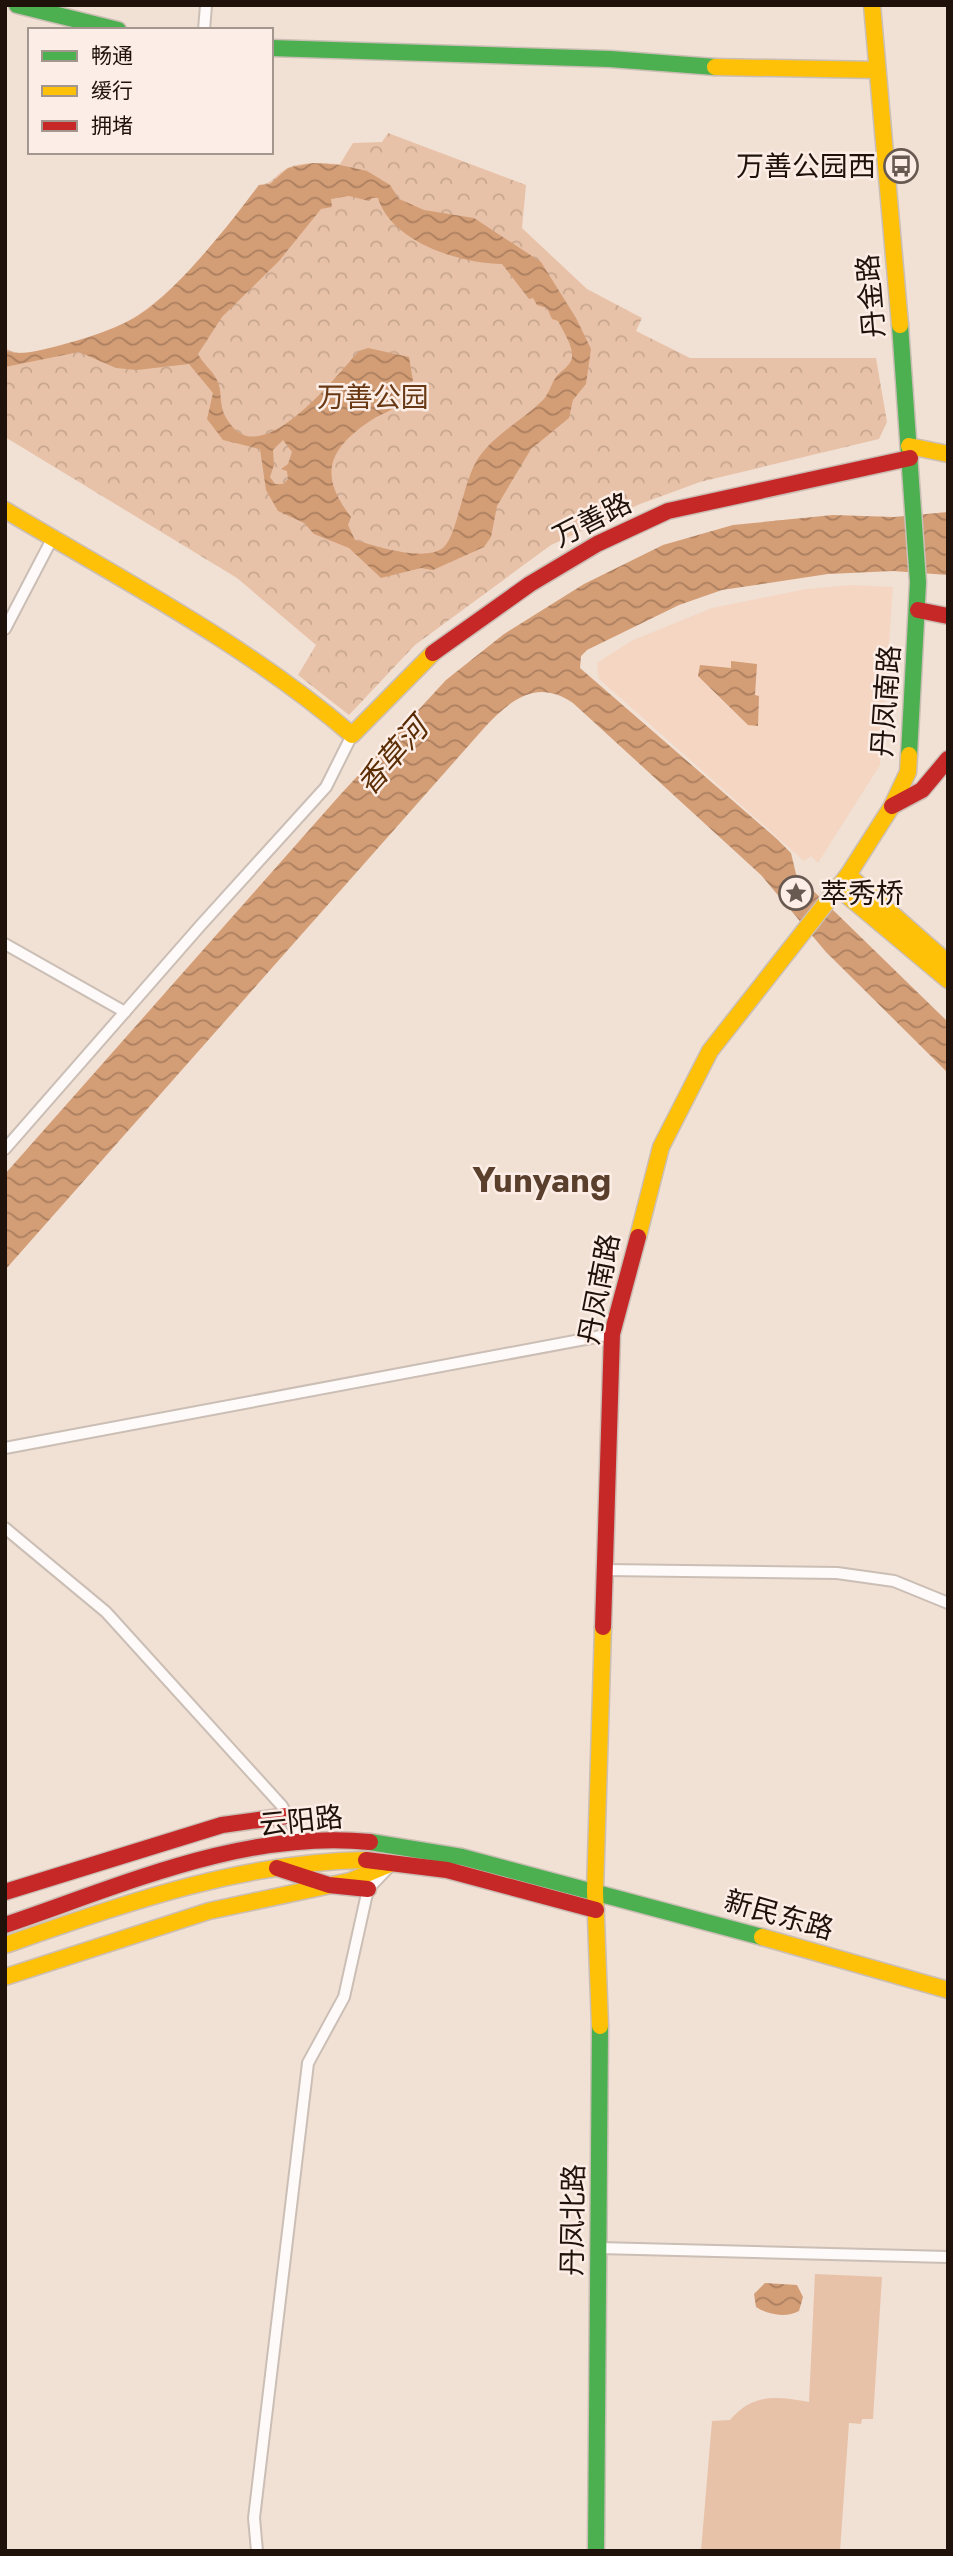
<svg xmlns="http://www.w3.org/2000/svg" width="953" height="2556" font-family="Jost,'Noto Sans SC',sans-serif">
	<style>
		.built { fill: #f4d6c2 }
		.forest { fill: url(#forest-crowns) }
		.pitch { fill: #e8c2a8 }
		.water { fill: url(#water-waves); fill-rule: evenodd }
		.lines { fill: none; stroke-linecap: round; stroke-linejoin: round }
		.street-casing { stroke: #cbbeb5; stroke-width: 14 }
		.fast-casing { stroke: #cbbeb5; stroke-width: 19 }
		.slow-casing { stroke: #cbbeb5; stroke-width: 19 }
		.jam-casing { stroke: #cbbeb5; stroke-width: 19 }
		.street { stroke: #fdfaf9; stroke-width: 10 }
		.fast { stroke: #4caf50; stroke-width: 16 }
		.slow { stroke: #ffc107; stroke-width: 16 }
		.jam { stroke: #c62828; stroke-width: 16 }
		.labels { text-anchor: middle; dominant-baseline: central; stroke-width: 5; stroke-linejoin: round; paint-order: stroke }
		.poi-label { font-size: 28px; fill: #1e120b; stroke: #fceee6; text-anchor: end }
		.street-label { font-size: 28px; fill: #1e120b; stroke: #fceee6 }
		.park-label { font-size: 28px; fill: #683914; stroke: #fceee6 }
		.water-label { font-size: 30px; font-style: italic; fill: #5b2d04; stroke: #fceee6 }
		.district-label { font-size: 35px; font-weight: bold; fill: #5a3f2d; stroke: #fceee6 }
	</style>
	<defs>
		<pattern id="forest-crowns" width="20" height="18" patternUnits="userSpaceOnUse" patternTransform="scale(1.75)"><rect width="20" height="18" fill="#e8c2a8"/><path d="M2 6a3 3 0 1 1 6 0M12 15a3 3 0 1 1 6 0" fill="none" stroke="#c7a68f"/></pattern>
		<pattern id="water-waves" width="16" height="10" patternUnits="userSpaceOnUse" patternTransform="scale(1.75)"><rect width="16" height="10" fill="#d39d76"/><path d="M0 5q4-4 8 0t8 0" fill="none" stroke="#ab7f5f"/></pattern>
	</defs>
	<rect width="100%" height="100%" fill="#f1e0d4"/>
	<path class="built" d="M851,585L893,587L880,765L818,863L811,856L804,861L599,679L597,663L631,641L712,608L806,589Z"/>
	<path class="forest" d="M388,133L526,185L522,228L587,289L642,318L636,331L690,358H876L887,422L879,439L700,482L640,504L551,545L415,645L349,715L298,675L316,645L237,578L5,437V348C21,358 40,351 57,346C84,339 115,331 138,315C185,283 225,230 259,185C274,184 275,174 288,168C303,161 324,164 340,164L353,143L382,142Z"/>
	<path class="pitch" d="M815,2274L882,2277L873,2419H862L861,2424L849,2423L840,2551H701L712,2421L730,2420C753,2393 778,2396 809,2402Z"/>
	<g class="water">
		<path d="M313,163L340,165L367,171L390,185L399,199L424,210L474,218L541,262L576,318L591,349L586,384L573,400L569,418L531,449L497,506L491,537L484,547L433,570L421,568L381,578L349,548L314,534L304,523L278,511L266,490L260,449L223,440L207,419L213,393L189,364L137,370L116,368L79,352L5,367V351C23,356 40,350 58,346C84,339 110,331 134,318C174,296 231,222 259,185L270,184L288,168ZM349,196L369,201L372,198H378C391,242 461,264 502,264L529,299L533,298L537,305L547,308L552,319L558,321C563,331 576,350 571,361C568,367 560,372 556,377C551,384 549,394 543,400C523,420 496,433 479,457C463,480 458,533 444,547C426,563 376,546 355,540L348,525L351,517C319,476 327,450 370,421C377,416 386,413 394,408C397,394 400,387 413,381L409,357L368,348L359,351C337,375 264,469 231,425C216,406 224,394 217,380C213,371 203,364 198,354L222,317L279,261L321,209L332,207L331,199ZM283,440L292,452L288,464L281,469L287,471L288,479L283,484H275L270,477L274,465L273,450Z"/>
		<path d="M948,512V575L893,571L828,574L722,590L679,605L587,650L581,656L580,668L777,839L791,853L796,874L948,1022V1073L826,952L761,875L573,703C536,678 511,700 485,727L5,1270V1174L340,795L446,680L504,634L584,584L663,545L733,525L833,515L894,517Z"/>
		<path d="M731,661L757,664L755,695L759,696L758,726L748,725L698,676L700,665L731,668Z"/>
		<path d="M765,2283L797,2285L803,2297L799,2311C786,2318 768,2315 756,2307L754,2294Z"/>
	</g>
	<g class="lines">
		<g class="street-casing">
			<g id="street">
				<path d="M204,30L206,5"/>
				<path d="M5,629L52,539"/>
				<path d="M5,944L125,1012"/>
				<path d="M5,1149L200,926L326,787L352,735"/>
				<path d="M5,1448L612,1334"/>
				<path d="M5,1528L106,1612L282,1806L301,1842"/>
				<path d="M605,1570L837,1573L894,1581L948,1603"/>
				<path d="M599,2248L948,2257"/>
				<path d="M257,2551L254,2518L308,2063L344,1997L368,1889L388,1868"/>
			</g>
		</g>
		<g class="fast-casing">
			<g id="fast">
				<path d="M17,5L118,30"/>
				<path d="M271,48L610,59L715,67"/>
				<path d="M900,325L918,582L909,755"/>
				<path d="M370,1842L462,1857L762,1937"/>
				<path d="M596,2551L600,2026"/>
			</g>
		</g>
		<g class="slow-casing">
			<g id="slow">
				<path d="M872,5L900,325"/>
				<path d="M715,67L877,70"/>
				<path d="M909,446L948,454"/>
				<path d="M5,510C124,581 246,644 352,735L433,653"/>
				<path d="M848,875L948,963"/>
				<path d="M837,887L948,980"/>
				<path d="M638,1237L661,1147L710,1051L848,875L892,806L908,772L909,755"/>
				<path d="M762,1937L948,1990"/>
				<path d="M5,1945C124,1904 239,1862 366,1860"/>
				<path d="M5,1977L209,1911L350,1881L388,1865"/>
				<path d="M600,2026L595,1891L603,1627"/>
			</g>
		</g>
		<g class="jam-casing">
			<g id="jam">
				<path d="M918,610L948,616"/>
				<path d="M433,653L530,584L597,544L668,511L910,458"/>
				<path d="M892,806L922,790L948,759"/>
				<path d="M603,1627L612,1334L638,1237"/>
				<path d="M366,1860L447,1870L596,1910"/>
				<path d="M277,1868L329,1885L368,1889"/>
				<path d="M5,1892L222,1825L287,1816"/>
				<path d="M5,1925C120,1886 246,1829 370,1842"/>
			</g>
		</g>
		<use href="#street" class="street"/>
		<use href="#fast" class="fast"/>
		<use href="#slow" class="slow"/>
		<use href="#jam" class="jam"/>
	</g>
	<defs>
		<g id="bus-ring" transform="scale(1.75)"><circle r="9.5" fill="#fceee6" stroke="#685a51" stroke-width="1.5"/><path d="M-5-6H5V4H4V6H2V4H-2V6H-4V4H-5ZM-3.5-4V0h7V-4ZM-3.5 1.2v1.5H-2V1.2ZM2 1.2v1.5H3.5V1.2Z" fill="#685a51"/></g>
		<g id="sight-ring" transform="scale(1.75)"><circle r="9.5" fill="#fceee6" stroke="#685a51" stroke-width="1.5"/><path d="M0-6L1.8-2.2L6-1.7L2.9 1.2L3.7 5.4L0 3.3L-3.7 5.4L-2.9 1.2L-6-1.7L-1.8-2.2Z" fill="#685a51"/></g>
	</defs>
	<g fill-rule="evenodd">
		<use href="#bus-ring" x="901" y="166"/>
		<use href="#sight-ring" x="796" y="893"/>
	</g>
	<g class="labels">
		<g class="poi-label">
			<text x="876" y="166">万善公园西</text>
			<text x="820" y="893" text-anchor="start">萃秀桥</text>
		</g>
		<g class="street-label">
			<text transform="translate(871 296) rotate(-95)">丹金路</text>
			<text transform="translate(592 520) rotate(-27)">万善路</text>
			<text transform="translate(886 701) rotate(-86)">丹凤南路</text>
			<text transform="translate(599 1289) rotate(-79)">丹凤南路</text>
			<text transform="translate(301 1821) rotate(-6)">云阳路</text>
			<text transform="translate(779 1915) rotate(16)">新民东路</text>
			<text transform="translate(573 2220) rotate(-89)">丹凤北路</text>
		</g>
		<g class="park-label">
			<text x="373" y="397">万善公园</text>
		</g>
		<g class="water-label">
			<text transform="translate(392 756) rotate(-49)">香草河</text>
		</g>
		<g class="district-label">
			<text x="542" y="1180">Yunyang</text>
		</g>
	</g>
	<rect width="953" height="2556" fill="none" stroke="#1e120b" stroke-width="14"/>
	<rect x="28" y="28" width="245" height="126" fill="#fceee6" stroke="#a3968e" stroke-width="2"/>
	<rect x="42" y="51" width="35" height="10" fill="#4caf50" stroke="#a3968e" stroke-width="2"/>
	<text x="91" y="63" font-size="21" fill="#1e120b">畅通</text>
	<rect x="42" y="86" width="35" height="10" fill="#ffc107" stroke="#a3968e" stroke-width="2"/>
	<text x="91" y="98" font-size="21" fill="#1e120b">缓行</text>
	<rect x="42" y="121" width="35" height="10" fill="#c62828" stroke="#a3968e" stroke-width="2"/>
	<text x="91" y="133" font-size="21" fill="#1e120b">拥堵</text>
</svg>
